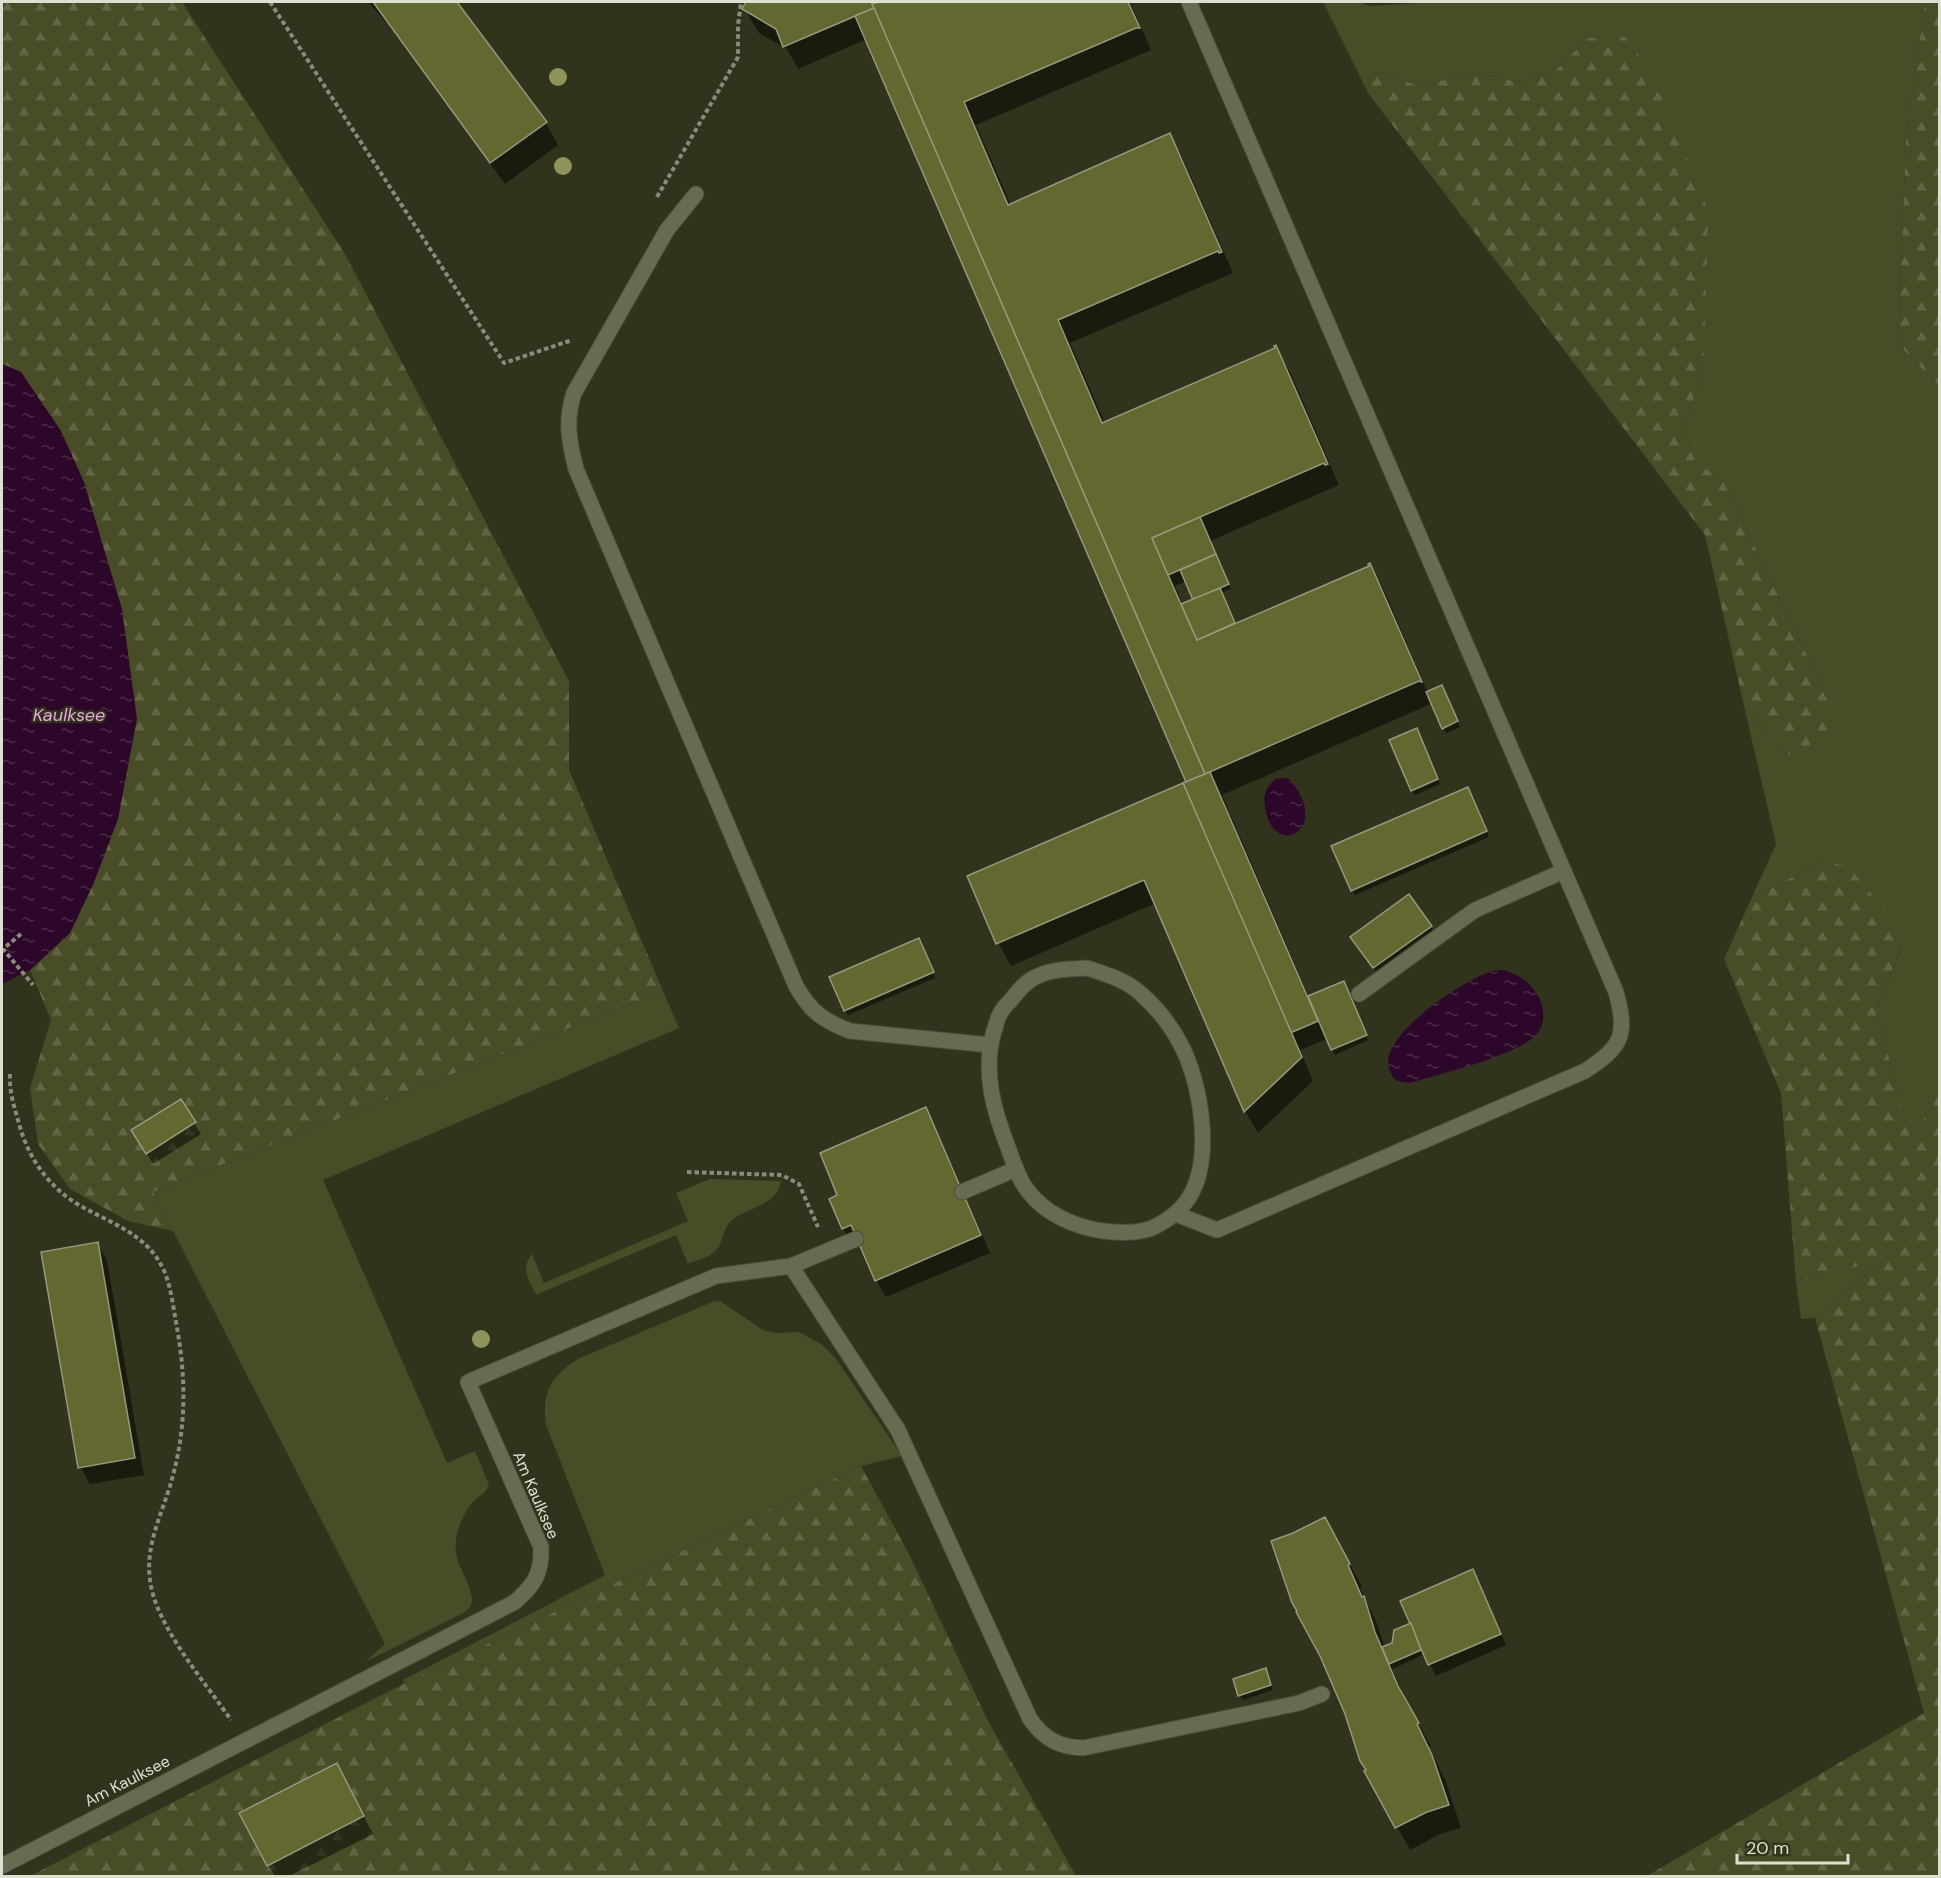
<svg xmlns="http://www.w3.org/2000/svg" width="1941" height="1878" font-family="'DM Sans',sans-serif">
	<style>
		.grass { fill: #484c27 }
		.forest { fill: url(#forest-firs) }
		.water { fill: url(#water-ripples) }
		.shadow { fill: #0007; fill-rule: evenodd }
		.building { fill: #636831; stroke: #95987d; stroke-width: 1.5 }
		.lines { fill: none; stroke-linecap: round; stroke-linejoin: round }
		.lane-casing { stroke: #4c4e3a; stroke-width: 17 }
		.path { stroke: #8a8c79; stroke-width: 4; stroke-dasharray: 4.5 3; stroke-linecap: butt }
		.lane { stroke: #686b52; stroke-width: 15 }
		.tree { fill: #8e945b }
		.labels { text-anchor: middle; dominant-baseline: central; stroke-width: 4.5; stroke-linejoin: round; paint-order: stroke }
		.street-label { font-size: 16px; fill: #dde0d1; stroke: #31331c }
		.water-label { font-size: 18px; font-style: italic; fill: #eaa5de; stroke: #31331c }
	</style>
	<defs>
		<pattern id="forest-firs" width="22" height="20" patternUnits="userSpaceOnUse" patternTransform="scale(1.5)"><rect width="22" height="20" fill="#484c27"/><path d="M5 1l3.5 6h-7zM16 11l3.5 6h-7z" fill="#626645"/></pattern>
		<pattern id="water-ripples" width="26" height="14" patternUnits="userSpaceOnUse" patternTransform="scale(1.5)"><rect width="26" height="14" fill="#2d0729"/><path d="M2 4q2-2 4 0t4 0M15 11q2-2 4 0t4 0" fill="none" stroke="#4b2b47"/></pattern>
	</defs>
	<rect width="100%" height="100%" fill="#31331c"/>
	<g class="grass">
		<path d="M1323,2H1359L1370,6L1432,2H1925L1906,138L1898,344L1939,386L1940,1091L1912,1144L1876,1010L1902,947L1823,862L1752,897L1776,844L1744,706L1788,755L1828,699L1722,479L1696,464L1684,431L1704,363L1588,38L1556,70L1518,82L1472,72L1420,87L1382,72L1369,75L1368,93Z"/>
		<path d="M663,991L679,1028L323,1180L447,1463L475,1451L489,1485C486,1493 482,1494 476,1499C466,1508 457,1527 456,1541C453,1564 472,1583 472,1600C472,1605 469,1608 465,1612L365,1662L385,1644L153,1192Z"/>
		<path d="M710,1179L781,1181C777,1206 750,1206 732,1220C722,1228 724,1245 714,1252C708,1258 697,1260 688,1264L676,1235L536,1295C529,1279 520,1270 532,1254L544,1283L688,1221L676,1193Z"/>
		<path d="M1885,1259L1815,1318L1801,1319L1796,1281Z"/>
		<path d="M720,1301L763,1330L775,1333L799,1332L821,1344L836,1359L902,1456L861,1466L405,1683L403,1680L605,1575L546,1425C541,1393 552,1374 580,1358L712,1302Z"/>
	</g>
	<g class="forest">
		<path d="M2,2H182L345,254L569,681V770L663,991L153,1192L173,1231L128,1221L70,1189L38,1144L30,1088L51,1020L30,970L70,933L21,372L2,364Z"/>
		<path d="M1925,2H1940L1939,386L1898,344L1906,138Z"/>
		<path d="M1625,37L1652,72L1708,210L1704,363L1684,431L1696,463L1722,479L1828,699L1835,726L1815,748L1788,755L1744,706L1705,535L1368,93L1369,75L1382,72L1420,87L1472,72L1518,82L1556,70L1588,38Z"/>
		<path d="M1823,862L1848,866L1891,917L1902,946L1876,1010L1912,1143L1939,1091V1876H1647L1924,1713L1815,1318L1884,1260L1796,1281L1781,1093L1724,959L1752,897Z"/>
		<path d="M861,1466L909,1554L988,1721L1076,1876H30L405,1683Z"/>
	</g>
	<g class="water">
		<path d="M2,364L21,372L61,431L84,482L122,609L137,719L118,819L93,885L70,933L30,970L2,984Z"/>
		<path d="M1283,778L1289,779C1334,829 1273,862 1265,807C1263,795 1266,787 1275,779Z"/>
		<path d="M1504,970C1522,976 1533,984 1541,1002C1545,1013 1544,1028 1535,1036C1510,1058 1443,1073 1410,1083C1398,1082 1393,1081 1389,1069C1378,1036 1463,980 1490,972C1494,970 1500,970 1504,970Z"/>
	</g>
	<g class="shadow">
		<path d="M368,2H455L545,122L558,145L505,184L395,32Z"/>
		<path d="M748,2H1130L1151,50L976,125L1011,205L1170,136L1183,159L1233,273L1070,343L1105,423L1276,349L1290,372L1339,485L1210,541L1231,589L1221,593L1235,622L1198,638V642L1370,567L1384,590L1428,693L1444,692L1460,727L1446,733L1433,703L1222,795L1309,997L1346,988L1368,1040L1335,1055L1327,1039L1300,1050L1313,1081L1258,1133L1245,1111L1156,903L1011,966L998,943L969,877L1188,783L867,39L798,69L787,49L759,33L745,10ZM1186,581L1194,600L1183,605L1175,586Z"/>
		<path d="M1419,735L1440,784L1415,795L1412,790Z"/>
		<path d="M1471,794L1489,837L1355,895L1352,890Z"/>
		<path d="M1431,926L1434,932L1377,973L1355,942Z"/>
		<path d="M921,945L935,978L848,1015L845,1010Z"/>
		<path d="M925,1109L935,1126L990,1253L886,1297L876,1280L860,1243L853,1245L843,1228L839,1196Z"/>
		<path d="M194,1123L201,1134L153,1164L139,1141Z"/>
		<path d="M97,1243L107,1260L144,1475L90,1484L80,1467Z"/>
		<path d="M1337,1541L1362,1587L1360,1588L1376,1621L1385,1648L1393,1644L1412,1624L1478,1582L1506,1645L1436,1676L1425,1654L1392,1669L1411,1711L1431,1746L1429,1747L1445,1779L1461,1828L1440,1834L1410,1850L1366,1772Z"/>
		<path d="M1265,1670L1273,1690L1243,1700L1240,1695Z"/>
		<path d="M346,1782L373,1834L289,1876H275L268,1865Z"/>
	</g>
	<g class="building">
		<path d="M373,2H457L547,122L490,163Z"/>
		<path d="M746,2H879L872,4L874,8L783,47L776,29L742,9Z"/>
		<path d="M879,2H1128L1140,28H1136L964,102L1008,205L1170,133L1222,252L1219,253L1218,251L1058,320L1102,423L1275,348L1274,346L1276,345L1328,464L1325,465L1324,463L1152,538L1168,575L1197,640L1369,566L1368,564L1370,563L1422,682L1419,681L1205,774L872,4Z"/>
		<path d="M874,8L1205,774L1186,782L855,16Z"/>
		<path d="M1200,517L1216,554L1168,575L1152,538Z"/>
		<path d="M1216,554L1229,584L1193,600L1180,570Z"/>
		<path d="M1220,588L1235,623L1197,640L1181,604Z"/>
		<path d="M1442,685L1458,721L1442,729L1426,692Z"/>
		<path d="M1417,728L1438,779L1411,791L1389,740Z"/>
		<path d="M1210,772L1318,1021L1290,1033L1183,783Z"/>
		<path d="M1183,783L1302,1057L1244,1112L1144,880L996,944L967,876Z"/>
		<path d="M1468,787L1487,831L1351,891L1331,846Z"/>
		<path d="M1409,894L1432,926L1373,968L1350,937Z"/>
		<path d="M919,938L934,972L844,1011L829,977Z"/>
		<path d="M1344,981L1367,1035L1331,1050L1308,996Z"/>
		<path d="M181,1099L196,1122L146,1154L131,1130Z"/>
		<path d="M926,1107L981,1235L875,1281L851,1225L842,1229L829,1199L837,1195L820,1153Z"/>
		<path d="M98,1242L135,1458L78,1468L41,1252Z"/>
		<path d="M1325,1517L1350,1564L1348,1565L1362,1597L1364,1596L1375,1632L1398,1686L1419,1723L1417,1724L1432,1755L1449,1805L1427,1812L1395,1828L1364,1771L1366,1770L1360,1761L1345,1714L1320,1656L1296,1612L1297,1611L1292,1603L1271,1541L1293,1533Z"/>
		<path d="M1473,1569L1501,1634L1428,1665L1400,1601Z"/>
		<path d="M1411,1623L1421,1650L1389,1664L1382,1647L1392,1643L1394,1630Z"/>
		<path d="M1266,1668L1271,1685L1238,1696L1233,1679Z"/>
		<path d="M337,1763L364,1816L267,1866L239,1813Z"/>
	</g>
	<g class="lines">
		<g class="lane-casing">
			<g id="lane">
				<path d="M696,194L667,230L574,393C565,420 569,442 576,469L796,986C811,1012 822,1020 850,1031L990,1045"/>
				<path d="M1087,968C1105,974 1126,980 1140,993C1156,1007 1170,1024 1180,1043C1201,1081 1213,1157 1190,1196C1181,1211 1167,1221 1152,1228C1136,1234 1119,1233 1103,1231C1075,1227 1045,1214 1028,1191C1019,1180 1014,1164 1009,1150C994,1112 982,1072 994,1031C996,1026 997,1019 1000,1014C1002,1009 1007,1004 1011,1000C1018,991 1027,980 1038,976C1053,969 1071,969 1087,968Z"/>
				<path d="M1359,994L1475,910L1564,871"/>
				<path d="M962,1192L1016,1169"/>
				<path d="M1176,1214L1217,1230L1585,1071C1622,1047 1628,1035 1616,992L1189,2"/>
				<path d="M791,1266L898,1430L1030,1719C1044,1739 1059,1747 1083,1748L1299,1703L1322,1694"/>
				<path d="M2,1866L515,1602C534,1585 542,1574 541,1547L468,1382L716,1276L791,1266L856,1239"/>
			</g>
		</g>
		<g class="path">
			<path d="M270,2L504,363L572,340"/>
			<path d="M657,197L738,57V25L741,2"/>
			<path d="M21,934L3,949L33,985"/>
			<path d="M10,1074C9,1093 15,1109 20,1127C29,1158 47,1184 74,1202C108,1223 149,1233 165,1273C171,1288 173,1306 176,1322C186,1375 187,1426 172,1479C163,1512 145,1544 150,1580C155,1625 205,1682 231,1720"/>
			<path d="M687,1172L782,1175L799,1184L818,1227"/>
		</g>
		<use href="#lane" class="lane"/>
	</g>
	<g class="tree">
		<circle cx="558" cy="77" r="9"/>
		<circle cx="563" cy="166" r="9"/>
		<circle cx="481" cy="1339" r="9"/>
	</g>
	<g class="labels">
		<g class="street-label">
			<text transform="translate(536 1495) rotate(67)">Am Kaulksee</text>
			<text transform="translate(127 1781) rotate(-27)">Am Kaulksee</text>
		</g>
		<g class="water-label">
			<text x="69" y="715">Kaulksee</text>
		</g>
	</g>
	<rect width="1941" height="1878" fill="none" stroke="#dde0d1" stroke-width="6"/>
	<path d="M1737 1854v9h111v-9" fill="none" stroke="#dde0d1" stroke-width="3"/>
	<text x="1746" y="1854" font-size="18" fill="#dde0d1" stroke="#31331c" stroke-width="4.5" paint-order="stroke">20 m</text>
</svg>
